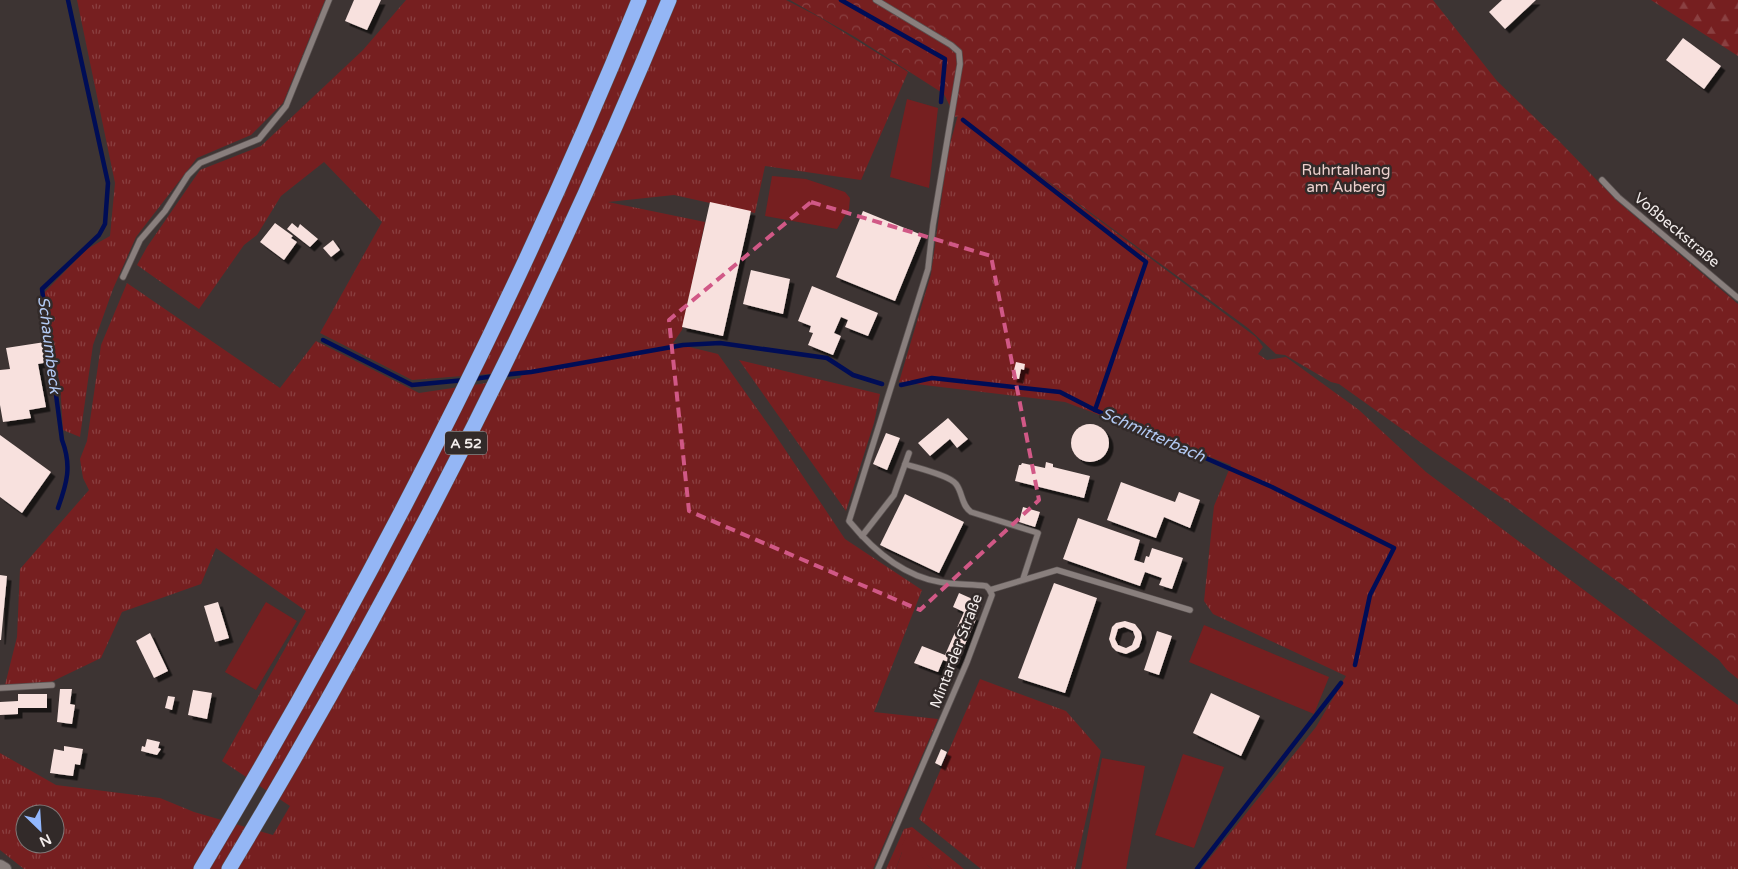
<svg xmlns="http://www.w3.org/2000/svg" width="1738" height="869" font-family="'Varela Round',sans-serif">
	<style>
		.grass { fill: url(#grass-tufts); fill-rule: evenodd }
		.forest { fill: url(#forest-firs) }
		.park { fill: url(#park-crowns) }
		.garden { fill: #761f20 }
		.lines { fill: none; stroke-linecap: round; stroke-linejoin: round }
		.stream { stroke: #000d56; stroke-width: 4.5 }
		.building { fill: #f8e1de; fill-rule: evenodd; filter: url(#shadow) }
		.service-casing { stroke: #5a5251; stroke-width: 7 }
		.secondary-casing { stroke: #5a5251; stroke-width: 14 }
		.motorway-casing { stroke: #5a5251; stroke-width: 16 }
		.service { stroke: #897f7d; stroke-width: 5.5 }
		.secondary { stroke: #897f7d; stroke-width: 12 }
		.motorway { stroke: #94b6f5; stroke-width: 15 }
		.marked { fill: none; stroke: #d15886; stroke-width: 4; stroke-dasharray: 10 6; stroke-linejoin: round }
		.labels { text-anchor: middle; dominant-baseline: central; stroke-width: 5; stroke-linejoin: round; paint-order: stroke }
		.shield { fill: #322a29; stroke: #b9b2b2; stroke-width: 1 }
		.shield-label { font-size: 14px; font-weight: bold; fill: #f3edec }
		.park-label { font-size: 15px; fill: #ecd0cd; stroke: #322a29 }
		.street-label { font-size: 15px; fill: #f3edec; stroke: #322a29 }
		.water-label { font-size: 16px; font-style: italic; fill: #b2c9f3; stroke: #322a29 }
	</style>
	<defs>
		<pattern id="grass-tufts" width="24" height="20" patternUnits="userSpaceOnUse" patternTransform="scale(1.25)"><rect width="24" height="20" fill="#761f20"/><path d="M3 7l-1-3M5 7V3M7 7l1-3M15 17l-1-3M17 17v-4M19 17l1-3" fill="none" stroke="#8a4041"/></pattern>
		<pattern id="forest-firs" width="22" height="20" patternUnits="userSpaceOnUse" patternTransform="scale(1.25)"><rect width="22" height="20" fill="#761f20"/><path d="M5 1l3.5 6h-7zM16 11l3.5 6h-7z" fill="#8a4041"/></pattern>
		<pattern id="park-crowns" width="20" height="18" patternUnits="userSpaceOnUse" patternTransform="scale(1.25)"><rect width="20" height="18" fill="#761f20"/><path d="M2 6a3 3 0 1 1 6 0M12 15a3 3 0 1 1 6 0" fill="none" stroke="#8a4041"/></pattern>
		<filter id="shadow"><feDropShadow dx="4.5" dy="4.5" stdDeviation="0" flood-color="#0009"/></filter>
	</defs>
	<rect width="100%" height="100%" fill="#3d3433"/>
	<g class="grass">
		<path d="M77,0H325L283,103L251,135L197,158L136,237L113,289L93,345L80,437L63,430L60,384L41,296L87,249L110,236L115,183Z"/>
		<path d="M406,0H786L819,17L908,72L861,180L765,166L755,213L674,195L608,202L705,222L682,330L673,343L718,354L770,427L845,539L922,590L874,712L938,719L873,869H24L0,850V753L56,785L160,798L194,812L273,835L290,806L222,761L306,611L216,548L201,584L122,612L101,658L49,683L5,685L17,637L20,569L89,490L83,478L80,459L87,441L101,345L127,283L280,388L316,341L419,393L520,378L524,371L412,380L320,333L382,222L324,162L281,196L257,235L244,245L199,309L137,265L147,247L200,170L261,146L363,50ZM25,814H55V844H25Z"/>
		<path d="M958,115L1256,337L1263,347L1258,354L1267,360L1286,357L1359,410L1426,472L1738,705V869H1201L1316,727L1346,676L1213,614L1204,601L1214,506L1231,465L1065,402L899,382L931,274L948,151Z"/>
		<path d="M739,360L880,394L874,423L846,511Z"/>
		<path d="M980,679L1066,711L1101,751L1075,869H981L919,819Z"/>
		<path d="M912,827L964,869H932L902,845V852L896,869H886L904,829Z"/>
	</g>
	<path class="forest" d="M1651,0H1738V56Z"/>
	<path class="park" d="M790,0H1433L1497,81L1559,141L1617,201L1738,304V679L1727,670L1719,660L1628,589L1511,504L1434,452L1339,384L1331,382L1285,355L1276,354L1248,328L959,116L955,117L944,94L855,37Z"/>
	<g class="garden">
		<path d="M907,99L938,108L929,188L890,177Z"/>
		<path d="M772,176L806,179L845,192L850,198L849,209L837,229L765,216Z"/>
		<path d="M266,602L297,621L256,690L225,672Z"/>
		<path d="M1204,625L1329,677L1314,714L1189,662Z"/>
		<path d="M1183,754L1224,767L1194,848L1155,835Z"/>
		<path d="M1102,758L1145,766L1126,869H1081Z"/>
		<path d="M908,834L928,866L932,869H896L902,852V845Z"/>
	</g>
	<g class="lines">
		<g class="stream">
			<path d="M841,0L945,59L941,102"/>
			<path d="M963,120L1146,262L1095,410L1272,487L1394,548L1370,595L1355,665"/>
			<path d="M323,340L412,385L465,380"/>
			<path d="M502,375L531,372L683,345L720,343L827,358L853,375L882,384"/>
			<path d="M473,379L495,376"/>
			<path d="M901,385L932,378L1060,392L1095,410"/>
			<path d="M58,508C67,483 72,466 62,440L42,289L99,235L105,224L108,183L68,0"/>
			<path d="M1197,869L1341,683"/>
		</g>
	</g>
	<g class="building">
		<path d="M354,0H381L367,30L345,21Z"/>
		<path d="M1502,0H1536L1505,29L1489,12Z"/>
		<path d="M1683,38L1721,66L1704,89L1666,60Z"/>
		<path d="M710,202L751,211L723,336L682,327Z"/>
		<path d="M863,211L922,235L895,301L836,277Z"/>
		<path d="M275,223L293,236L291,238L297,242L284,260L260,242Z"/>
		<path d="M292,223L298,228L300,224L318,239L310,247L287,229Z"/>
		<path d="M333,240L340,250L331,257L323,248Z"/>
		<path d="M751,270L790,279L783,314L743,304Z"/>
		<path d="M812,286L878,313L868,336L845,327L848,320L841,317L834,333L841,336L833,355L808,345L813,333L809,332L811,326L798,321Z"/>
		<path d="M45,342L49,362L38,364L46,407L29,410L31,418L3,422L0,405V370L10,369L6,348Z"/>
		<path d="M1016,362L1025,364L1024,370L1021,369L1019,379L1012,378Z"/>
		<path d="M948,418L968,439L957,448L950,439L930,456L918,443Z"/>
		<circle cx="1090" cy="443" r="19"/>
		<path d="M886,433L900,438L887,470L873,464Z"/>
		<path d="M0,435L51,472L22,513L0,497Z"/>
		<path d="M1046,462L1053,464V467L1090,476L1084,498L1015,481L1019,465H1021L1022,463L1045,468Z"/>
		<path d="M1121,482L1175,502L1179,492L1200,500L1190,528L1164,517L1156,538L1107,520Z"/>
		<path d="M905,494L964,522L939,573L880,545Z"/>
		<path d="M1023,507L1040,512L1035,527L1019,522Z"/>
		<path d="M1078,518L1140,540L1134,560L1144,563L1146,556L1149,557L1152,548L1183,558L1172,589L1159,585L1162,578L1145,572L1140,586L1063,559Z"/>
		<path d="M0,575L7,576L1,640H0Z"/>
		<path d="M1054,583L1097,598L1065,693L1018,678Z"/>
		<path d="M959,593L977,601L971,615L977,617L956,665L943,660L938,672L914,663L922,646L945,655L964,612L953,607Z"/>
		<path d="M218,602L229,638L215,642L204,606Z"/>
		<path d="M1125,621L1135,624L1141,632L1142,638L1139,647L1135,650L1126,654L1116,651L1112,647L1109,639L1112,627L1116,623ZM1124,627L1133,631L1135,637L1132,645L1126,648L1118,645L1115,639L1118,629Z"/>
		<path d="M1157,631L1172,636L1159,675L1144,670Z"/>
		<path d="M150,633L168,671L154,678L136,641Z"/>
		<path d="M60,689H72L70,704L75,705L72,724L57,722Z"/>
		<path d="M193,690L212,693L207,719L188,715Z"/>
		<path d="M1211,693L1260,716L1241,756L1193,733Z"/>
		<path d="M18,694H47V708H18V714L0,715V702L18,701Z"/>
		<path d="M168,696L175,697L172,710L165,708Z"/>
		<path d="M147,739L160,742L158,748L161,749L157,755L141,751L142,746L145,747Z"/>
		<path d="M64,746L83,749L80,765L75,764L73,776L50,773L54,749L64,751Z"/>
		<path d="M941,749L947,752L941,766L935,763Z"/>
	</g>
	<g class="lines">
		<g class="service-casing">
			<g id="service">
				<path d="M876,0L951,45L959,52L960,64L933,225L928,269L849,521C872,549 903,576 940,582C955,585 971,584 986,586L989,589L992,595L967,662L878,869"/>
				<path d="M1602,180L1618,197L1738,298"/>
				<path d="M123,277L140,240L165,211L188,175L200,163L259,139L286,106L329,0"/>
				<path d="M905,464C917,468 949,475 956,484C963,493 961,505 971,512L1038,533L1023,579"/>
				<path d="M862,536L894,495L909,453"/>
				<path d="M990,590L1057,570L1190,610"/>
				<path d="M0,688L52,685"/>
			</g>
		</g>
		<g class="secondary-casing">
			<path id="secondary" d="M0,866L5,869"/>
		</g>
		<g class="motorway-casing">
			<g id="motorway">
				<path d="M201,869C368,590 517,301 639,0"/>
				<path d="M229,869C397,590 545,301 669,0"/>
			</g>
		</g>
		<use href="#service" class="service"/>
		<use href="#secondary" class="secondary"/>
		<use href="#motorway" class="motorway"/>
	</g>
	<path class="marked" d="M811,202L991,256L1039,500L920,610L689,511L669,320Z"/>
	<g class="labels">
		<rect class="shield" x="445" y="431.5" width="42" height="23" rx="4"/>
		<g class="shield-label">
			<text x="466" y="443">A 52</text>
		</g>
		<g class="park-label">
			<text x="1346" y="170">Ruhrtalhang<tspan x="1346" dy="17">am Auberg</tspan></text>
		</g>
		<g class="street-label">
			<text transform="translate(1677 230) rotate(40)">Voßbeckstraße</text>
			<text transform="translate(956 651) rotate(-69)">Mintarder Straße</text>
		</g>
		<g class="water-label">
			<text transform="translate(49 345) rotate(83)">Schaumbeck</text>
			<text transform="translate(1153 435) rotate(24)">Schmitterbach</text>
		</g>
	</g>
	<g transform="translate(40 829) rotate(155)"><circle r="24" fill="#322a29" stroke="#7f7877"/>
	<path d="M0-4L9 19L0 12L-9 19Z" fill="#92b7fd"/>
	<text y="-8" font-size="14" font-weight="bold" text-anchor="middle" fill="#f3edec">N</text>
	</g>
</svg>
